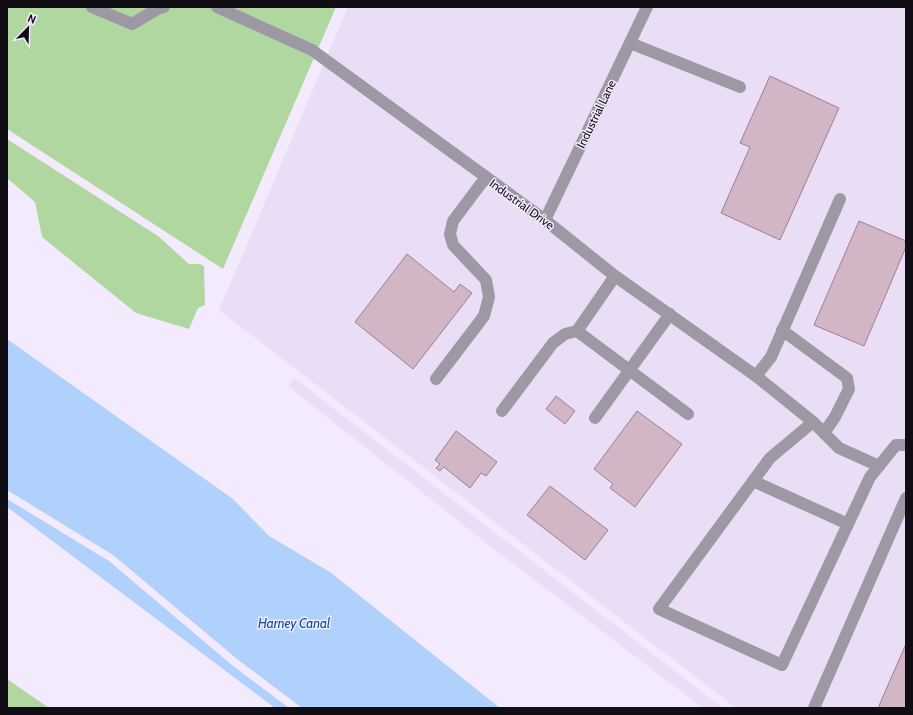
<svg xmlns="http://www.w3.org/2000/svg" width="913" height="715" font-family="Cabin,sans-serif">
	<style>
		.built { fill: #eaddf6 }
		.green { fill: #b1d7a0 }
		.water { fill: #b0d1fc }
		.building { fill: #d2b6c5; stroke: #9a818e }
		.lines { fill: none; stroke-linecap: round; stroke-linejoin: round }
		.minor { stroke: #9c98a4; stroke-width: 12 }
		.labels { text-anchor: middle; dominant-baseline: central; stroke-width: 3; stroke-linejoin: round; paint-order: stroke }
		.street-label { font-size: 12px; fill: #110d15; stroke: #f4eafe }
		.water-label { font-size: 13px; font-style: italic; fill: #0051a2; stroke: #f4eafe }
	</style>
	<rect width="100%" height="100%" fill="#f4eafe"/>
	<g class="built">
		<path d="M348,7H906V708H736L219,310Z"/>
		<path d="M294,378L723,708H703L486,543L288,386Z"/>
	</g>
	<g class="green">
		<path d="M7,7H336L223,269L7,129Z"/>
		<path d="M7,139L158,236L189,264H200L204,266L205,305L198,308L189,329L136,313L42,237L35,202L7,178Z"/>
		<path d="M7,679L49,708H7Z"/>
	</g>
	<g class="water">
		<path d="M7,339L233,499L269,536L330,572L500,708H302L237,659L113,555L7,490Z"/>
		<path d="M7,499L109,561L233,666L289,708H275L7,507Z"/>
	</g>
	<g class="building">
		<path d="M770,76L839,108L780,240L721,213L750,147L740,143Z"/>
		<path d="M859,221L906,241V247L864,346L814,325Z"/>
		<path d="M407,254L454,292L460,284L472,293L413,369L355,322Z"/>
		<path d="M556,396L575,411L565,424L546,409Z"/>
		<path d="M637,411L682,444L635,507L610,488L613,484L594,469Z"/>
		<path d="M456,431L497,462L486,476L481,473L470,488L444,467L440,471L436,468L440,464L435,460Z"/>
		<path d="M550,486L608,530L585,560L527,515Z"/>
		<path d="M906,644V708H878Z"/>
	</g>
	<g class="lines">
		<g class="minor">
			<path d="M92,7L132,24L159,8L164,7"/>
			<path d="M217,7L312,50L545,220L615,276L756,376L813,422L839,448L879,466"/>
			<path d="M630,43L740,87"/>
			<path d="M545,220L647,7"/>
			<path d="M615,276L577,331L688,414"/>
			<path d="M782,330L847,378L849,389L835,417L824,433"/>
			<path d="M756,376L771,357L840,199"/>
			<path d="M436,379L484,316L489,297L486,280L453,245L450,234L453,221L486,177"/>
			<path d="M502,411L553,343L565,334L577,331"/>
			<path d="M595,418L670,314"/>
			<path d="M813,422L770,458L659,609L782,665L870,477L896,445H906"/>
			<path d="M753,481L848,524"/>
			<path d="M814,708L906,498"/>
		</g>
	</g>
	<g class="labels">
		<g class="street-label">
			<text transform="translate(596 114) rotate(-64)">Industrial Lane</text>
			<text transform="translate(522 204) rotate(36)">Industrial Drive</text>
		</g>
		<g class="water-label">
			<text x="294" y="623">Harney Canal</text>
		</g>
	</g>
	<rect width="913" height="715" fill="none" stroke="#110d15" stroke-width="16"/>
	<g transform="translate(28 28) rotate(23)" stroke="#f4eafe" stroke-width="3" paint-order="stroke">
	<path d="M0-3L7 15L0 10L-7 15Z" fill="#110d15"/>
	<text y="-6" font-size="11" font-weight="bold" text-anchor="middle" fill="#110d15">N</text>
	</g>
</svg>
